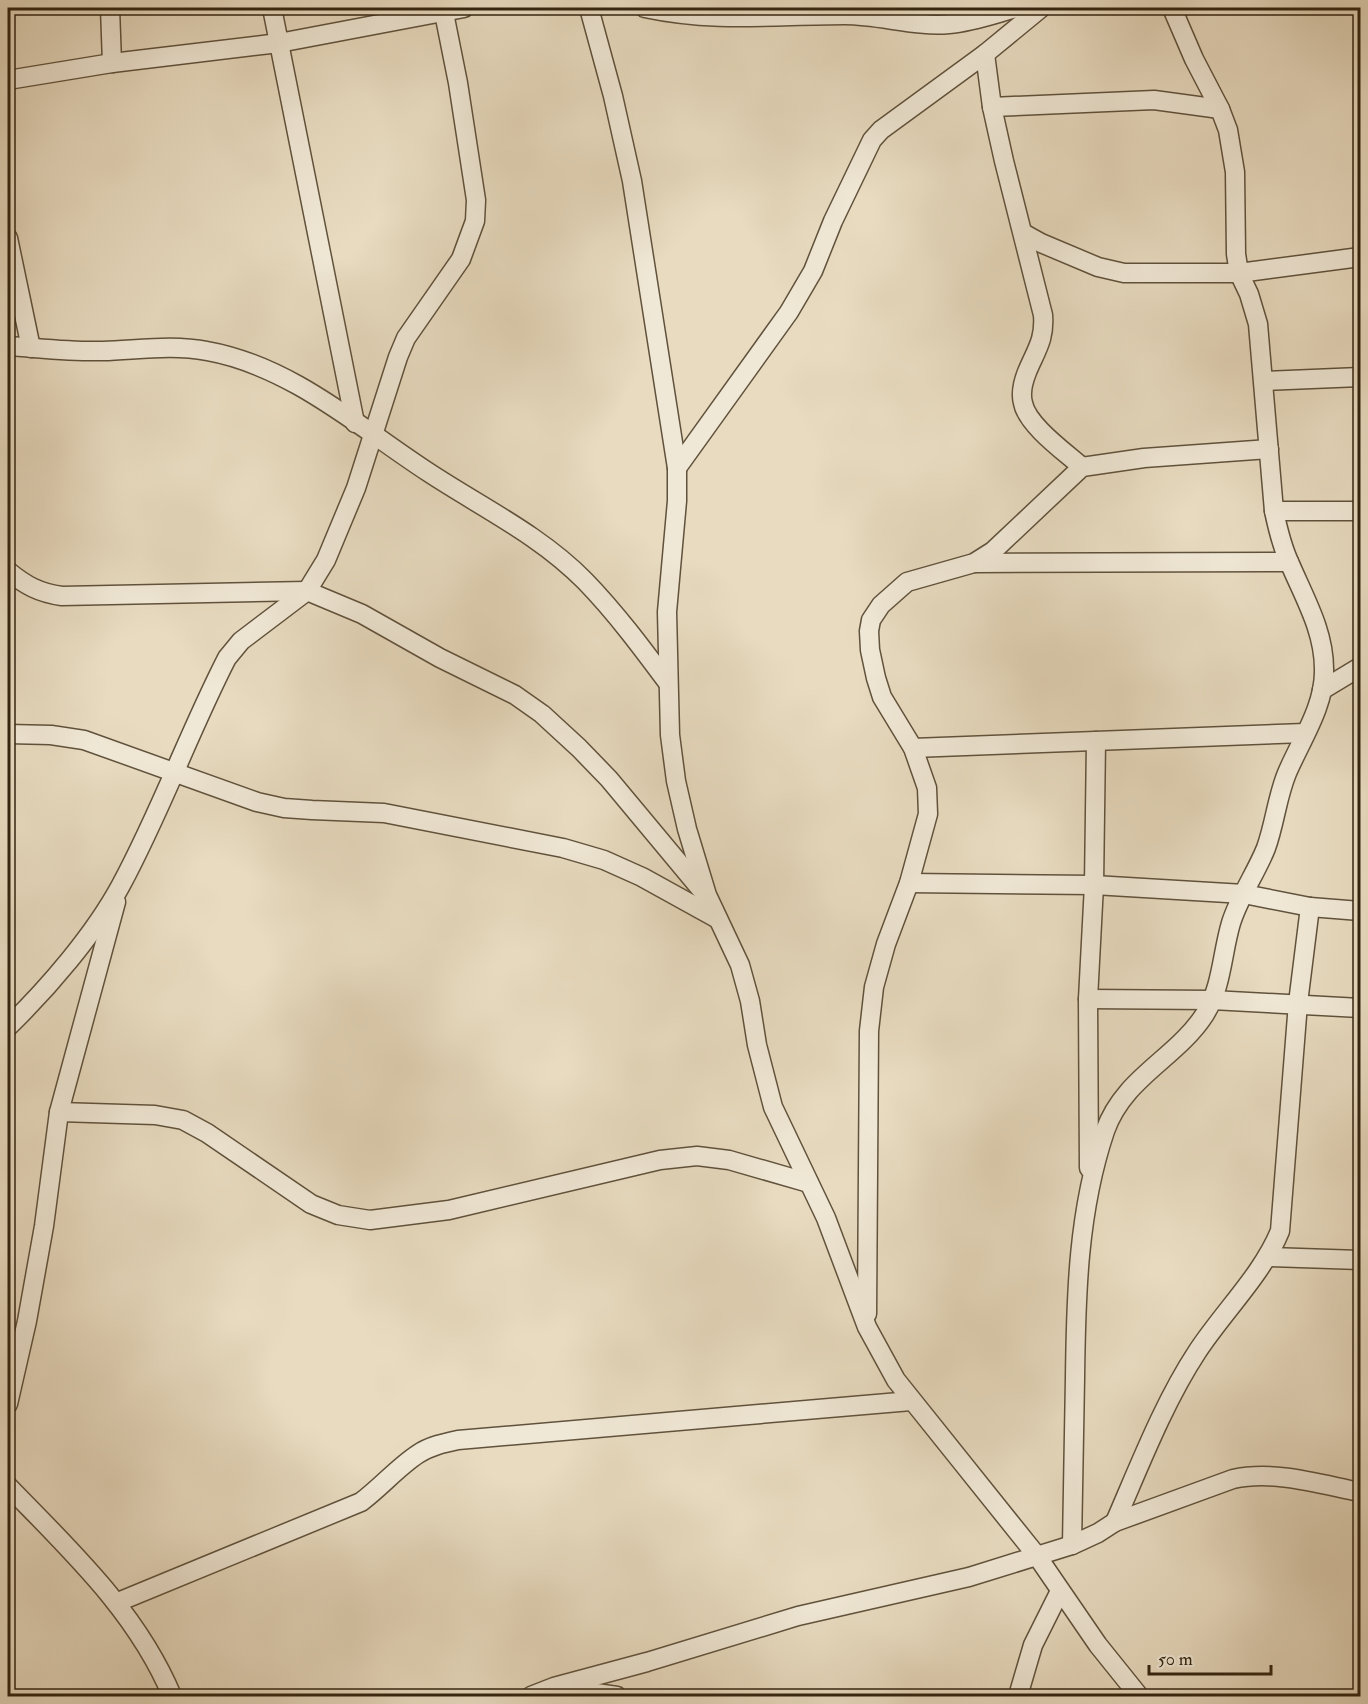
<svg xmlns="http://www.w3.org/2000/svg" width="1368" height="1704" font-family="'IM FELL Double Pica',serif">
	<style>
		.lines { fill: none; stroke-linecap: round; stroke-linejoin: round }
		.minor-casing { stroke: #60523c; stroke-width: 21 }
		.minor { stroke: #f0e8d6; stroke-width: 18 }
	</style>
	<rect width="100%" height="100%" fill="#e8dbc0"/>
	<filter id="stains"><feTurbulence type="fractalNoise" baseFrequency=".00333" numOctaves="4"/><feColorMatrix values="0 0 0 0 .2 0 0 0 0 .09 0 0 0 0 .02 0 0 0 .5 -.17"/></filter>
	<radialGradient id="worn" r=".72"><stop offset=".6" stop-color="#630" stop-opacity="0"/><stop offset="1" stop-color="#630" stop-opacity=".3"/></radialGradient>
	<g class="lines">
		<g class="minor-casing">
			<g id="minor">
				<path d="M110,8L112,63"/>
				<path d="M272,8L355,423"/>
				<path d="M589,8L613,96L632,181L677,468V501L667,612L670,735L676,781L687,829L707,895L740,965L750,1001L757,1045L773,1107L826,1218L867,1327L896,1380L1037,1556L1098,1645L1139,1696"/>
				<path d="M645,8C715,23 775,15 845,15C880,15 915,27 949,24C972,22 994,14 1016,8"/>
				<path d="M985,54L992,107L1004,161L1043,315C1045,340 1036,350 1027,372C1023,382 1020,392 1023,403C1027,425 1065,452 1082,467"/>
				<path d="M8,80L112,63L279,43L464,8"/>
				<path d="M992,107L1154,100L1220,109"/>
				<path d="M1023,233L1041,243L1098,267L1124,273H1239L1360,257"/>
				<path d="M8,238L31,348"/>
				<path d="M8,346C39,348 71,352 103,351C137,350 173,344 207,351C291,366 359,427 428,472C481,507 540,535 585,581C616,613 642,648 668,683"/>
				<path d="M1264,381L1360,377"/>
				<path d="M677,468L789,312L813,271L833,221L872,140L881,130L985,54L1041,8"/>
				<path d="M1274,511H1360"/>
				<path d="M975,563L1289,562"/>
				<path d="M8,571C25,585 39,593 62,596L307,591L362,614L440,658L515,695L542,714L579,748L609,779L704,893"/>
				<path d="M1322,690L1360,667"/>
				<path d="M8,734L51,735L84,740L257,802L284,808L312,810L384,813L563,848L604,860L642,877L718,919"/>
				<path d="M913,748L1305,733"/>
				<path d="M909,883L1094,885L1244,894L1310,907L1360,911"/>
				<path d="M1088,999L1212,1000L1360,1008"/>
				<path d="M8,1027C48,988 94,935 121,885C161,811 189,732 227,658L241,641L307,591L326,560L356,488L398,357L406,338L461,259L475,221L476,200L458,83L443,8"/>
				<path d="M59,1112L155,1115L183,1120L207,1133L311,1204L338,1215L370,1220L449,1210L660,1160L697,1156L729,1160L809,1183"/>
				<path d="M1089,1168L1088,999L1094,885L1096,741"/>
				<path d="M1267,1257L1360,1260"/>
				<path d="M867,1314L869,1031L874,987L886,944L909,883L928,814L927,788L913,748L882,697L876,678L870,650L869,631L871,620L881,605L907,582L974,563L993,551L1082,467L1144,458L1269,449"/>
				<path d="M8,1404L27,1321L44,1226L59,1112L116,902"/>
				<path d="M8,1486C70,1550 137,1612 172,1696"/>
				<path d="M1115,1522C1139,1467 1164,1402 1197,1352C1223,1312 1262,1275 1280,1231L1298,1003L1310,907"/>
				<path d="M1072,1545C1073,1489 1074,1434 1075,1378C1076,1294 1078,1211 1105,1131C1124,1077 1176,1059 1205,1014C1222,987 1222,953 1231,923C1239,897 1256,873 1266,848C1275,823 1277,797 1287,773C1301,740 1325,706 1324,669C1324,631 1305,599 1290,564C1282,547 1278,530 1274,511L1258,324L1249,294L1239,273L1236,254L1235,172L1228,130L1220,109L1194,59L1172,8"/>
				<path d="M118,1602L361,1502C381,1487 398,1467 418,1454C430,1446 444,1443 458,1440L911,1401"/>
				<path d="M561,1688L617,1696"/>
				<path d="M531,1696L554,1687L647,1662L798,1616L969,1577L1072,1545L1098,1533L1115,1522L1233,1479C1275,1470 1319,1484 1360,1492"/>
				<path d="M1018,1696L1033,1645L1060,1591"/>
			</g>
		</g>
		<use href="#minor" class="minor"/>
	</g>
	<rect width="1368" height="1704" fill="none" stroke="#e8dbc0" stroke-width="30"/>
	<rect x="9" y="9" width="1350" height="1686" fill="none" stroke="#322410" stroke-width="3"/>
	<rect x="15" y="15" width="1338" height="1674" fill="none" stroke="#322410" stroke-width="1.5"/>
	<path d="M1149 1665v9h122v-9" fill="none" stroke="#322410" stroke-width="3"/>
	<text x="1158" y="1665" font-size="18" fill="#322410" stroke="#f0e8d6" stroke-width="4.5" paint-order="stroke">50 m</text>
	<rect width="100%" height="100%" filter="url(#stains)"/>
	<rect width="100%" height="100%" fill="url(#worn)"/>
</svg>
